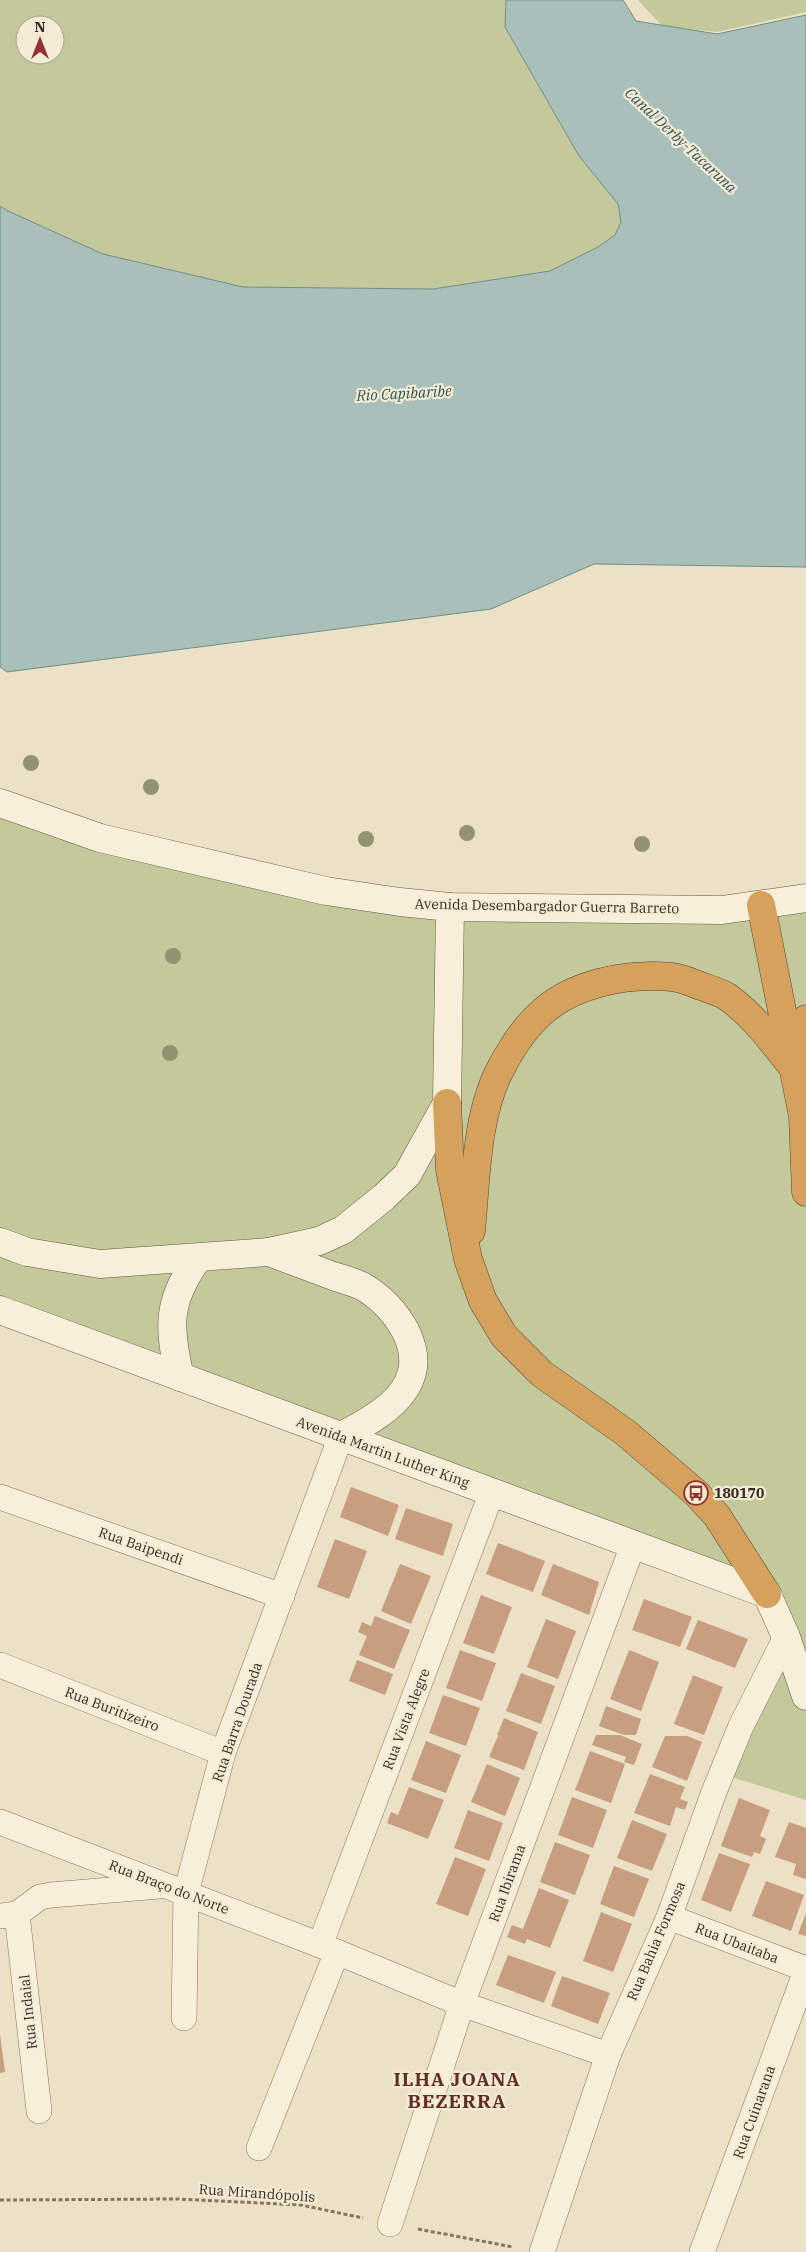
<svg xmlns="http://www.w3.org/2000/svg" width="806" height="2252" font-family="'IBM Plex Serif',serif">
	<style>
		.green { fill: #c3c99b; fill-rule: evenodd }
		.water { fill: #a8c0b9; stroke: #6f8e86 }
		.building { fill: #c79e7f }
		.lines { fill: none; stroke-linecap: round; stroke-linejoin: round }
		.street-casing { stroke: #86745d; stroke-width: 26 }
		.secondary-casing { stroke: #685540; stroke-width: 29 }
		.highway-casing { stroke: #544231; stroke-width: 29 }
		.path { stroke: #86745d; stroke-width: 3; stroke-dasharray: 4 2.5; stroke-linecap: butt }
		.street { stroke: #f7efda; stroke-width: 25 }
		.secondary { stroke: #f7efda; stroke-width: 28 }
		.highway { stroke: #d5a25e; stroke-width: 28 }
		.tree { fill: #919370 }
		.labels { text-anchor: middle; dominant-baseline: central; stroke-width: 4.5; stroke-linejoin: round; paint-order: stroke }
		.street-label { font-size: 14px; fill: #382c20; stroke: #f4ebd6 }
		.poi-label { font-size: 14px; font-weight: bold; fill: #382c20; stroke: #f4ebd6; text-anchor: start }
		.water-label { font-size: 15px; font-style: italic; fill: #305654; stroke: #f4ebd6 }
		.district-label { font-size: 19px; font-weight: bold; letter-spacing: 1px; fill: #613022; stroke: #f4ebd6 }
	</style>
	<rect width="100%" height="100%" fill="#ece1c7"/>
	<g class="green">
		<path d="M0,0H506L505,27L579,156L618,204L621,222L615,235L598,247L550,271L433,289L243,287L103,254L8,211L0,206ZM25,25H55V55H25Z"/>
		<path d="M638,0H806V12L717,32L662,26Z"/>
		<path d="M0,803L450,907L806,898V1800L728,1776L786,1637L767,1594L0,1310Z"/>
	</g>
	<path class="water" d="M506,0H623L636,21L717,34L806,15V567L594,564L491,609L7,672L0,667V206L8,211L103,254L243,287L433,289L550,271L598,247L615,235L621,222L618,204L579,156L505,27Z"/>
	<g class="building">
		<path d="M351,1487L399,1505L388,1536L340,1517Z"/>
		<path d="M406,1508L453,1524L443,1556L395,1539Z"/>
		<path d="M335,1539L367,1551L349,1599L317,1587Z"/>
		<path d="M498,1543L545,1561L533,1592L486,1574Z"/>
		<path d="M400,1564L431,1576L411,1624L381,1611Z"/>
		<path d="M553,1564L599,1582L589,1615L541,1595Z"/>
		<path d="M481,1595L512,1607L494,1654L463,1643Z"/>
		<path d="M644,1599L692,1617L680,1647L632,1630Z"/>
		<path d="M375,1616L410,1630L394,1669L359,1655L367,1636L358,1632L362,1622L371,1626Z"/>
		<path d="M546,1619L576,1631L558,1679L527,1667Z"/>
		<path d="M698,1620L748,1639L735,1668L686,1649Z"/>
		<path d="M460,1650L496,1663L482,1701L446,1688Z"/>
		<path d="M629,1650L659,1662L641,1711L610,1699Z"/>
		<path d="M357,1660L393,1674L385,1695L349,1681Z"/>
		<path d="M521,1673L555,1686L541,1724L506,1711Z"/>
		<path d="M693,1675L723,1687L704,1735L674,1724Z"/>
		<path d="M443,1695L480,1708L466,1746L429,1733Z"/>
		<path d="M606,1706L641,1719L636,1735H624L599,1726Z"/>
		<path d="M504,1718L538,1732L524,1770L489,1757L498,1736L504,1738L497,1735Z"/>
		<path d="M596,1735H620L642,1744L634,1765L624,1762L626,1757L592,1745Z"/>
		<path d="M665,1736H687L702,1742L687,1781L652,1767Z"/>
		<path d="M426,1741L461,1755L446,1793L411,1780Z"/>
		<path d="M590,1751L625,1764L611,1803L575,1790Z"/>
		<path d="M487,1764L520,1778L505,1816L471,1802Z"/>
		<path d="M650,1774L685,1787L680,1799L688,1802L685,1810L676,1807L670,1826L634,1813Z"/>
		<path d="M409,1787L444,1800L428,1839L387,1823L391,1812L398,1815Z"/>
		<path d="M572,1797L607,1810L593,1848L558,1835Z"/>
		<path d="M739,1798L770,1810L760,1836L766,1839L760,1854L754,1852L752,1857L721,1846Z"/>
		<path d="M468,1810L503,1823L489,1861L454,1848Z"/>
		<path d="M632,1820L667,1834L652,1871L617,1858Z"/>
		<path d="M789,1822L806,1828V1879L793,1875L796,1864L775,1857Z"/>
		<path d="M555,1842L590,1855L575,1895L540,1882Z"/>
		<path d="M719,1853L750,1864L731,1912L701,1900Z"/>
		<path d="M455,1857L486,1869L468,1916L436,1904Z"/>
		<path d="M614,1866L649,1879L634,1917L600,1904Z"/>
		<path d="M766,1881L804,1895L791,1931L752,1916Z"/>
		<path d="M539,1888L569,1900L550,1948L527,1939L525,1944L507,1937L512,1925L523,1929Z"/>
		<path d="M601,1912L632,1924L613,1972L583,1961Z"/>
		<path d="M806,1913V1936L798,1934Z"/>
		<path d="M508,1955L556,1972L544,2003L496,1985Z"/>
		<path d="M562,1976L610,1993L598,2024L551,2006Z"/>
		<path d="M0,2034L5,2072L0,2073Z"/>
	</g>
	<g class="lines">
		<g class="street-casing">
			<g id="street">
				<path d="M0,1497L282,1596"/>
				<path d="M0,1665L223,1753"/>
				<path d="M0,1822L320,1945L462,2004L608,2055"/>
				<path d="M17,1914L39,2111"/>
				<path d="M0,1916L17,1914L40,1897L51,1895L159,1886"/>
				<path d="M669,1917L806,1969"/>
				<path d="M320,1945L492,1492"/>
				<path d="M184,2018L186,1893L223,1753L341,1436"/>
				<path d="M259,2148L337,1952"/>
				<path d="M390,2224L462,2004L633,1545"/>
				<path d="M542,2252L608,2055L669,1917L714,1792L741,1726L786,1637"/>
				<path d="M702,2252L806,1971"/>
			</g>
		</g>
		<g class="secondary-casing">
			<g id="secondary">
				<path d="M0,803L100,838L326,891L400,902L450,907L722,910L806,898"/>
				<path d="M0,1242L27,1252L100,1264L269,1252L319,1241L343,1230L384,1197L407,1175L447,1103L450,907"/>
				<path d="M269,1252C290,1260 312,1268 333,1276C343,1279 353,1282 362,1286C381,1297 396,1313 406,1332C432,1386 383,1415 341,1436"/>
				<path d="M0,1310L767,1594L786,1637L806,1696"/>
				<path d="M180,1377C168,1327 167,1301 198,1258"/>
			</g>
		</g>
		<g class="highway-casing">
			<g id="highway">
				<path d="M761,905L803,1116L806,1192"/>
				<path d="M794,1058L806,1019"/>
				<path d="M447,1103L450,1170L468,1259L483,1301L504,1336L542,1374L626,1433L696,1493L717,1516L767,1594"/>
				<path d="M471,1231C476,1180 476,1114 501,1068C511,1049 523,1030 538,1016C571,983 627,973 672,977C682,978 692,983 701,986C709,989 719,992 726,996C754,1015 774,1044 795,1070"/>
			</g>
		</g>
		<g class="path">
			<path d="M0,2200L178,2199L301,2205L363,2218"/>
			<path d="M418,2229L513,2247"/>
		</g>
		<use href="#street" class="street"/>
		<use href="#secondary" class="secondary"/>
		<use href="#highway" class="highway"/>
	</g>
	<g class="tree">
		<circle cx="31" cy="763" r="8"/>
		<circle cx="151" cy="787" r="8"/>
		<circle cx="467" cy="833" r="8"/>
		<circle cx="366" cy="839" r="8"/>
		<circle cx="642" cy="844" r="8"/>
		<circle cx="173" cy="956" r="8"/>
		<circle cx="170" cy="1053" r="8"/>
	</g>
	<defs>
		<g id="bus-ring" transform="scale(1.25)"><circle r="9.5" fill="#f4ebd6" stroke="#923231" stroke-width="1.5"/><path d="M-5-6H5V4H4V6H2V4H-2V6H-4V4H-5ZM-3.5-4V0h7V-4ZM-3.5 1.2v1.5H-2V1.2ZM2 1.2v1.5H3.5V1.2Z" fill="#923231"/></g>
	</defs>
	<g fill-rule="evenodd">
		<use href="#bus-ring" x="696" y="1493"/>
	</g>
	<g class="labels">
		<g class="street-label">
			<text transform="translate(547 906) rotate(1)">Avenida Desembargador Guerra Barreto</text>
			<text transform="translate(383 1452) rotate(20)">Avenida Martin Luther King</text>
			<text transform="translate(141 1546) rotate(19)">Rua Baipendi</text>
			<text transform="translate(112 1709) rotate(21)">Rua Buritizeiro</text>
			<text transform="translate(406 1719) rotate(-69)">Rua Vista Alegre</text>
			<text transform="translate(237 1722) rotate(-71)">Rua Barra Dourada</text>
			<text transform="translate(507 1883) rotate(-70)">Rua Ibirama</text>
			<text transform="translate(169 1887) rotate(21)">Rua Braço do Norte</text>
			<text transform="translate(656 1941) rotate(-67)">Rua Bahia Formosa</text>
			<text transform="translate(737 1943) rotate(21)">Rua Ubaitaba</text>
			<text transform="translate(28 2012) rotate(-96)">Rua Indaial</text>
			<text transform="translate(754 2112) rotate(-70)">Rua Cuinarana</text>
			<text transform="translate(257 2193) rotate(4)">Rua Mirandópolis</text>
		</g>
		<g class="poi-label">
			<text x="714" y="1493">180170</text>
		</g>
		<g class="water-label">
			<text transform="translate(681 140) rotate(43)">Canal Derby-Tacaruna</text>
			<text transform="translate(404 393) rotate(-3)">Rio Capibaribe</text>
		</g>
		<g class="district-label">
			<text x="457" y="2079">ILHA JOANA<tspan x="457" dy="22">BEZERRA</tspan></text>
		</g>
	</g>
	<g transform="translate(40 40)"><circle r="24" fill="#f4ebd6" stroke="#a99f8d"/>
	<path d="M0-4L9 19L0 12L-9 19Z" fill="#923231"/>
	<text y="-8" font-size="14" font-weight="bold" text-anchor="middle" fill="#382c20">N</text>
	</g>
</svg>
